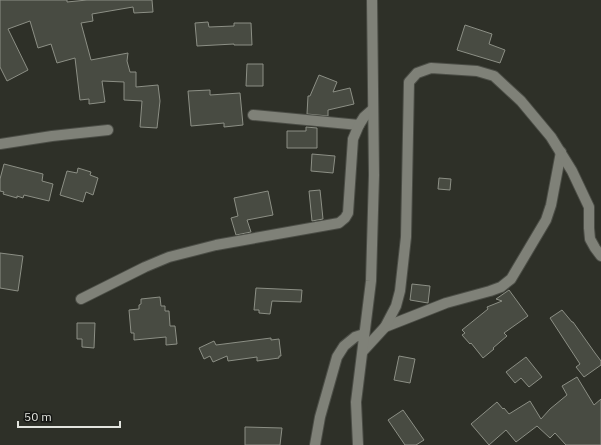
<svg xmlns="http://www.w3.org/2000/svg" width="601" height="445" font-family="'IBM Plex Sans',sans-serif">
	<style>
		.building { fill: #484b42; stroke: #8c8f85 }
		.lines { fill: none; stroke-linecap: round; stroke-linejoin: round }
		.minor-casing { stroke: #4b4d46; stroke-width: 12 }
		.tertiary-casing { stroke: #4b4d46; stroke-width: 12 }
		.minor { stroke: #7f8178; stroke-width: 10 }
		.tertiary { stroke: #7f8178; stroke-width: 10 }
	</style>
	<rect width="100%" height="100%" fill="#2e3028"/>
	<g class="building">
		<path d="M0,0H67V2L87,0H152L153,12L134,13L133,7L92,14L93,21L81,23L91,60L128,53L127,61L130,72H136V87L158,85L160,101L157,128L140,127L142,101L124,100V82L102,81L105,102L89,104V99L80,100L75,58L57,63L51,44L38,48L30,21L8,29L28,70L7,81L0,67Z"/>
		<path d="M208,22L209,27L234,26V23H251L252,45H234V44L197,46L195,23Z"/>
		<path d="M465,25L492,34L489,44L505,50L500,63L457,50Z"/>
		<path d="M247,64H263V86H246Z"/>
		<path d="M319,75L337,82L333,92L350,88L354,104L328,110V116L307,114L308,96H310Z"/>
		<path d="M210,90V95L240,93L243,125L224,127V123L191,126L188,91Z"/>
		<path d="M306,127L317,128V148H287V131H306Z"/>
		<path d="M312,154L335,156L333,173L311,171Z"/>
		<path d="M4,164L43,174L42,181L53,184L49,201L24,195L23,198L17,196V198L3,194L4,192L0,191V179Z"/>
		<path d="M78,168L91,172L90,175L98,178L93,195L86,192L83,202L60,195L67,171L77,173Z"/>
		<path d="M439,178L451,179L450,190L438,189Z"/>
		<path d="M320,190L323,219L312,221L309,191Z"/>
		<path d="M268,191L273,215L247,220L251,232L236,235L231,218L238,216L234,198Z"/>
		<path d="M0,253L23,256L18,291L0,288Z"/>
		<path d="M412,284L430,286L428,303L410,300Z"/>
		<path d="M256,288L302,290L301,302L272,301L270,314L259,313V310H254Z"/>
		<path d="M509,290L528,316L504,333L507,336L493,348L494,349L483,358L471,343L470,344L462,335L465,333L462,330L488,309L487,307L502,301L496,299Z"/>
		<path d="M160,297L161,306H165V311H169L170,326H175L177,344L166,345V337L134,340V333H131L129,310L139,309V305L141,304V299Z"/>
		<path d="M562,310L572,322H573L595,353L601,361V365L584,377L576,367L580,364L550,318Z"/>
		<path d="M77,323H95L94,348L82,347V339H77Z"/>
		<path d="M271,338V340L279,339L281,356H279V358L257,361V357L228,361L227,356L213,362L210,356L204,359L199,348L214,341L216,345Z"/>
		<path d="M399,356L415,359L410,383L394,380Z"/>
		<path d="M526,357L542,377L529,387L521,378L515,383L506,372Z"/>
		<path d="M577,377L594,405L601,399V445H566L555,433L550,438L537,426L516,442L506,430L489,445L471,424L497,402L503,409L504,408L509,414L530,401L541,419L550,409L567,395L562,386Z"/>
		<path d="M403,410L424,440L416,445H405L388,420Z"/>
		<path d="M245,427L282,428L280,445H245Z"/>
	</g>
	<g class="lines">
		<g class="minor-casing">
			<g id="minor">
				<path d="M253,115L359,125"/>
				<path d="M0,144L52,136L108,130"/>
				<path d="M81,299L145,267L169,257L216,245L339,223L345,218L348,213L353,139L359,125L364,117L373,109"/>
				<path d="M385,327L446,303L490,291L501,287L511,279L546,220L551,205L561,152"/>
				<path d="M363,351L385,327L396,306L400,291L406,237L409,82L417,73L431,68L477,71L494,76L521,101L551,137L572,171L589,207V228L590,239L595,248L601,256"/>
				<path d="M315,445L320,417L337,357L344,346L355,337L364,334"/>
			</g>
		</g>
		<g class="tertiary-casing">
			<path id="tertiary" d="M358,445L356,402L371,281L374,175L372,0"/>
		</g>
		<use href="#minor" class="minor"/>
		<use href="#tertiary" class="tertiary"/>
	</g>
	<path d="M18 421v6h102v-6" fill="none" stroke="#e2e4de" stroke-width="2"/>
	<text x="24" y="421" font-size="12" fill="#e2e4de" stroke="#161714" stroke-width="3" paint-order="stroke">50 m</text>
</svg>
